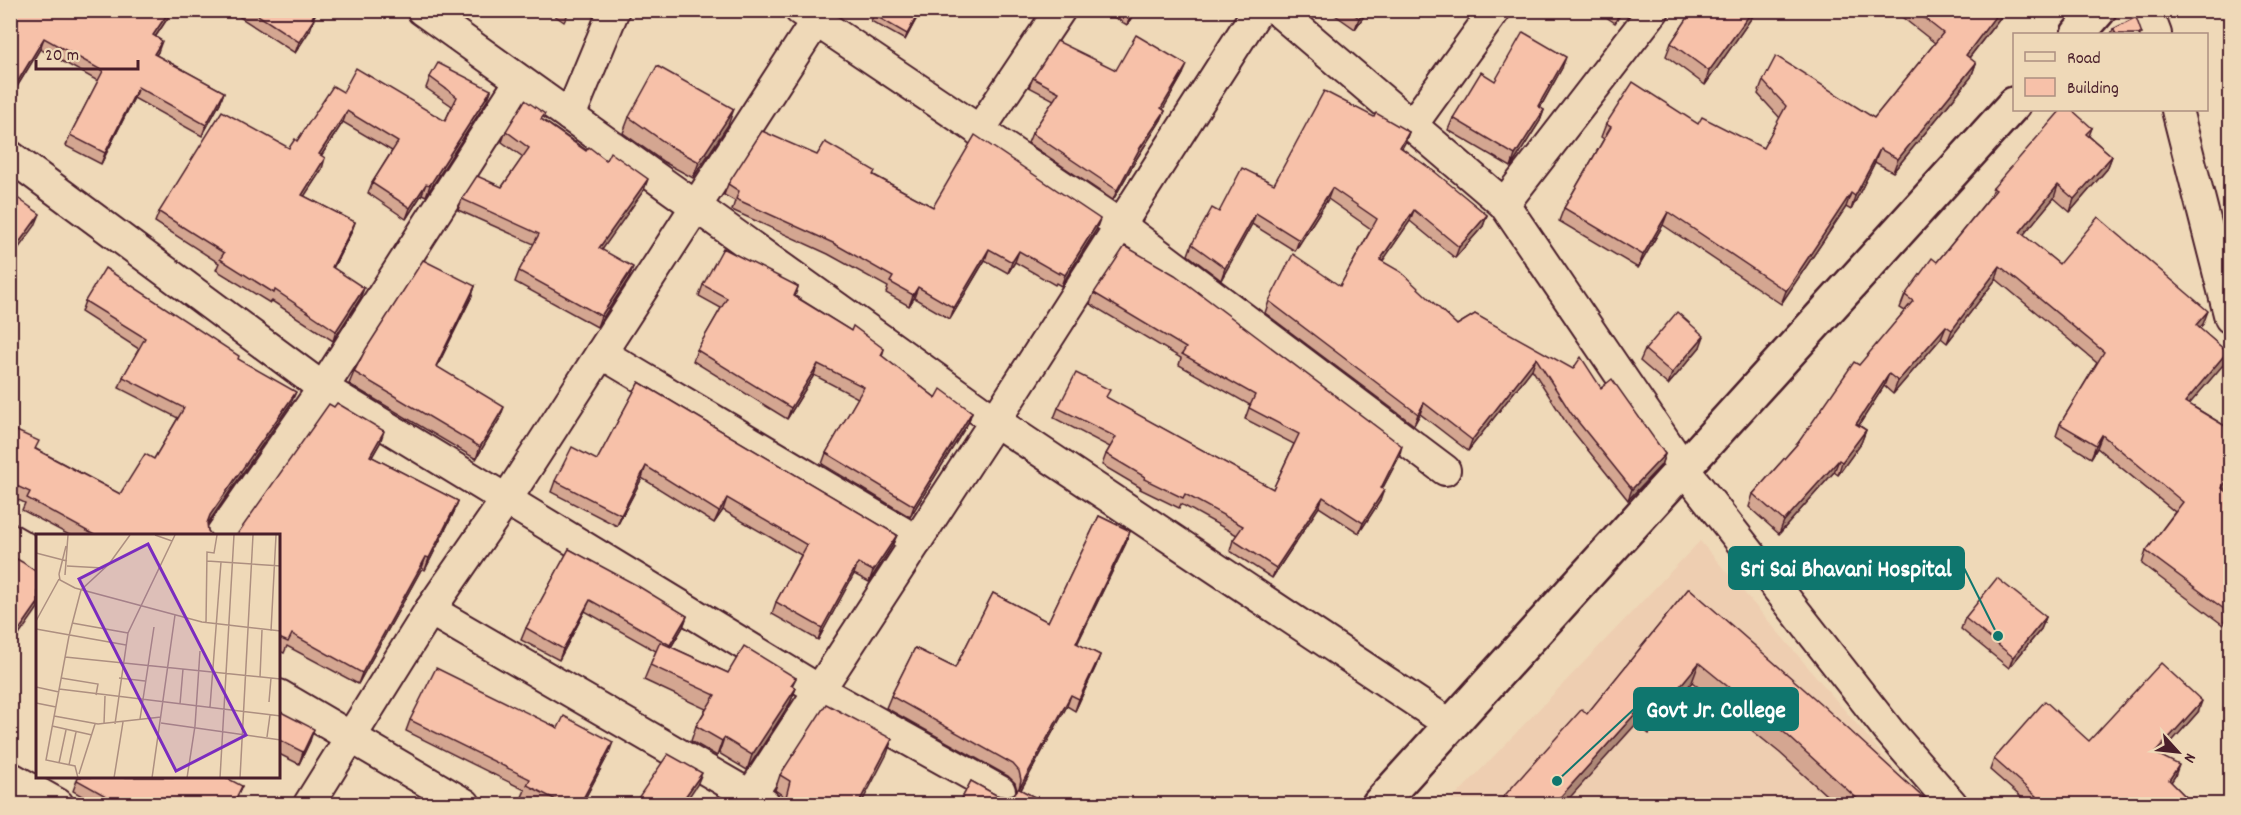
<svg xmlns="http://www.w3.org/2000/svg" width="2241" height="815" font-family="Dekko,sans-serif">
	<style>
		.built { fill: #eeceb1 }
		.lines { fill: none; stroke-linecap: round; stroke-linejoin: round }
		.street-casing { stroke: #4a1f2b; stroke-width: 34 }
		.secondary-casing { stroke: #4a1f2b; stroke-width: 38 }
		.street { stroke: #efd9b8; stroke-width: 30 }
		.secondary { stroke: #efd9b8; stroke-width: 33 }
		.wall { fill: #d4a691; stroke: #4a1f2b; stroke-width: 1.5 }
		.shaded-wall { fill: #ad8776; stroke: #4a1f2b; stroke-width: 1.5 }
		.building { fill: #f7c1a9; stroke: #4a1f2b; stroke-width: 1.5 }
		.inset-road { fill: none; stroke: #ad8f80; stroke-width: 1.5 }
		.view { fill: #7b2cbf; fill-opacity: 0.15; stroke: #7b2cbf; stroke-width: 3 }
		.inset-edge { fill: none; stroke: #4a1f2b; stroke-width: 3 }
		.leader { fill: none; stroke: #0f766e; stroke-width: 2 }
		.callout-dot { fill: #0f766e; stroke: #efd9b8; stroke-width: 2 }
		.callout { fill: #0f766e; stroke: #0f766e; stroke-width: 2 }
		.callout-label { font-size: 24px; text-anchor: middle; font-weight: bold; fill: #fff }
	</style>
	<rect width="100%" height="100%" fill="#efd9b8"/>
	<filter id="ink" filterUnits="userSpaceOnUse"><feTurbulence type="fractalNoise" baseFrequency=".0167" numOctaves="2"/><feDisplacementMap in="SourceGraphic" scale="12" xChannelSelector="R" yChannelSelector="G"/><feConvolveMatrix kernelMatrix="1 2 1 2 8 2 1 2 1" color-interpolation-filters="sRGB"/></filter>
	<g filter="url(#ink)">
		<path class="built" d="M1700,541L1925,804H1448Z"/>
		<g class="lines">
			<g class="street-casing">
				<g id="street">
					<path d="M422,10L995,421L1451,725"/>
					<path d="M800,10L1120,225L1445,470"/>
					<path d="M1277,10L1504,204L1684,469L1889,731L1952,804"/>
					<path d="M2147,10L2156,34"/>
					<path d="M2177,110L2230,318"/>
					<path d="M570,116L614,10"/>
					<path d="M1412,125L1495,10"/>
					<path d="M979,131L1060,10"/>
					<path d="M10,156L323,388L819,690L1000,791"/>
					<path d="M1504,204L1654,10"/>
					<path d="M601,353L917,541"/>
					<path d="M220,536L323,388L520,81"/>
					<path d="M10,539L38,555"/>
					<path d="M430,610L765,804"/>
					<path d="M279,695L465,804"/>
					<path d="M10,777L58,804"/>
					<path d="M309,804L430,610L506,500L823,10"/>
					<path d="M745,804L995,421L1258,10"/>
				</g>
			</g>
			<g class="secondary-casing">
				<g id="secondary">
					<path d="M2078,34L2099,10"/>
					<path d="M1379,804L2014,104"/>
				</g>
			</g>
			<use href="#street" class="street"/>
			<use href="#secondary" class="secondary"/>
		</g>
		<g class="wall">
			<path d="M10,10H173L156,36L158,52L156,55L224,92L220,103L202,136L134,98L101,164L66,146L70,135L98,81L40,49L10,98Z"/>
			<path d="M240,10H317L313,19L310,30L295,53L238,16Z"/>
			<path d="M547,10H570L564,22Z"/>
			<path d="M876,10H921L905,40L871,21Z"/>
			<path d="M1102,10H1136L1127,25Z"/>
			<path d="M1328,10H1368L1355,29Z"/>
			<path d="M1596,10H1623L1615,23Z"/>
			<path d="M1693,10H1757L1705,85L1666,56L1671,43Z"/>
			<path d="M1893,10H2006L1969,58L1976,63L1971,77L1893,172L1875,162L1851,210L1846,207L1781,304L1663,225L1638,268L1559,221L1564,208L1604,139L1601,137L1606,124H1698L1763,148L1780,118L1758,94L1763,81L1874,118L1935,43Z"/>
			<path d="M2113,29L2142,34H2111Z"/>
			<path d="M1562,68L1540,108L1544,110L1540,121L1511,167L1448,130L1453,118L1495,81Z"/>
			<path d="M1116,70L1183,74L1163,109L1165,111L1161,120L1137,158L1113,200L1028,143L1032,133L1054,100L1029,87L1033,78Z"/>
			<path d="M430,77L491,90L487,101L426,196L422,194L406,219L368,193L372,183L392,151L343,122L321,156L322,169L304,196L355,222L351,233L333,268L360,299L333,341L272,301L270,303L216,270L219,263L155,222L159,212L289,148L297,141L343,92L445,121L452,106L426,88Z"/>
			<path d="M629,117L728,125L693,178L664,162L623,133Z"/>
			<path d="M1374,117L1409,132L1402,148L1487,215L1483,226L1455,258L1410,221L1382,261L1457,325L1475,314L1601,388L1665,454L1661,465L1628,500L1567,424L1532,369L1468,451L1420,414L1414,425L1265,313L1269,301L1340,286L1371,229L1328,199L1295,251L1252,224L1221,280L1188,255L1192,244L1219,212L1274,184Z"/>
			<path d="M543,120L644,190L601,250L629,278L597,327L515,282L519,271L534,244L458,210L462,199L502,187L523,157L502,142L506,131Z"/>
			<path d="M2092,128L2089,136L2112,156L2107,169L2070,212L2054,198L2023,235L2059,264L2203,324L2199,328L2227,352L2223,365L2189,404L2230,429V479L2224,489L2230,494V615L2223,625L2142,564L2146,551L2175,512L2097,448L2091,458L2056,436L2060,424L2097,363L1996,279L1947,343L1941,338L1893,394L1884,386L1859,425L1866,430L1861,443L1838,475L1834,472L1779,534L1749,507L1753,494L1798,443L1905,311L1900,308L1905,295L1937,262L1989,198L1993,188Z"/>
			<path d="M817,155L874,175L933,207L1096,230L1061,286L1056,283L1055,285L1015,262L1008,273L985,260L950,319L914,298L909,306L886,293L888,287L828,254L732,210L735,201L724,195L728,184Z"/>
			<path d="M703,285L798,287L795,296L851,331L884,349L882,356L936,398L972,412L968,423L910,517L822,464L826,453L858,398L814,375L787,419L693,361L697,350L721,308L699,296Z"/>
			<path d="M475,286L471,298L437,367L500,418L476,459L349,384L354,372Z"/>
			<path d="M1094,293L1399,457L1382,489L1380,501L1359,533L1319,507L1272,578L1230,551L1233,540L1237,535L1181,504L1179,508L1140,489L1141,488L1102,465L1106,454L1110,447L1054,418L1058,408L1107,398L1273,489L1294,444L1245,419L1250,405L1179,365L1181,358L1090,304Z"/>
			<path d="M85,301L238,359L291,403L207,524L208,531L212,536H71L22,510L25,503L10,496V428L36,449L120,494L154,459L178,418L119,388L123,377L139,349L81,312Z"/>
			<path d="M1700,347L1668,385L1640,361L1645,350Z"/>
			<path d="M639,382L897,535L892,546L869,582L854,574L818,640L772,614L776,602L801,555L723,510L714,523L642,478L617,526L551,492L555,481L597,460Z"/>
			<path d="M380,443L372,457L458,501L454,512L425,570L422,568L358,684L287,646L284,653L279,651V536Z"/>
			<path d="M1099,516L1130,531L1126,543L1077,644L1100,655L1096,666L1075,711L1067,706L1021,790L1044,802L1043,804H959L971,781L996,795L1005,797L1014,794L1017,790L1015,783L1008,776L886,708L891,696L915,648L955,668L993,593L1048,622Z"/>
			<path d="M569,549L687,616L683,627L671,647L728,673L796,678L792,686L796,688L790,703L747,770L719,753L717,756L691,741L696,726L706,709L644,680L656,651L585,611L559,660L521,640L526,628Z"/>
			<path d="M1689,588L1930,804H1836L1780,753L1692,682L1649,734L1636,724L1587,714Z"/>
			<path d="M2046,617L2041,629L2009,668L1961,629L1965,618Z"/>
			<path d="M279,711L310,741L299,764L279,754Z"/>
			<path d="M2198,712L2159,755L2175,776L2171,782L2193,804H2029L1990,770L1994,759L2089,741Z"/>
			<path d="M410,720L609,753L582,804H537L522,797L525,790L406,731Z"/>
			<path d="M887,754L784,798L785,797L775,790L780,775Z"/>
			<path d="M77,780L242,786L234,804H96L73,791Z"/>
		</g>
		<g class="shaded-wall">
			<path d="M170,10H173L149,46L153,35Z"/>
			<path d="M316,10H317L310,26L314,19L310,30L295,53L299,42Z"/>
			<path d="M920,10H921L905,40L907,34Z"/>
			<path d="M1133,10H1136L1127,25L1131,14Z"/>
			<path d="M1365,10H1368L1355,29L1359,18Z"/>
			<path d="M1620,10H1623L1615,23Z"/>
			<path d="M1753,10H1757L1705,85L1709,71Z"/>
			<path d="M2000,10H2006L1961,68L1966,55Z"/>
			<path d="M44,38L40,49L10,98V94Z"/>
			<path d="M162,41L158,52L150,64L154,54Z"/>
			<path d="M1566,57L1562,68L1534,118L1538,106Z"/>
			<path d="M1976,63L1971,77L1893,172L1898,159Z"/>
			<path d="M1187,65L1183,74L1158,118L1161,108Z"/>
			<path d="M138,87L134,98L101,164L105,153Z"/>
			<path d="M491,90L487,101L426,196L430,185Z"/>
			<path d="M224,92L220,103L202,136L206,125Z"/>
			<path d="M734,109L728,125L693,178L699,162Z"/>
			<path d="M1544,110L1540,121L1511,167L1515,155Z"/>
			<path d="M347,111L343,122L315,165L319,154Z"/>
			<path d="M1165,111L1161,120L1137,158L1113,200L1117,190L1140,148Z"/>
			<path d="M1409,132L1405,143L1396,158L1400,147Z"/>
			<path d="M1880,149L1875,162L1851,210L1855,196Z"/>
			<path d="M2112,156L2107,169L2070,212L2074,199Z"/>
			<path d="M325,158L322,169L298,206L302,195Z"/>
			<path d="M648,179L644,190L595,260L599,248Z"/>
			<path d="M426,184L422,194L406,219L410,208Z"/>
			<path d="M2058,185L2054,198L2015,245L2020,232Z"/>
			<path d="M1332,188L1328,199L1295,251L1299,240Z"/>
			<path d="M1851,193L1846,207L1781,304L1786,291Z"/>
			<path d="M1414,210L1410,221L1376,271L1380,260Z"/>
			<path d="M1668,212L1663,225L1638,268L1643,255Z"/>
			<path d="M1256,213L1252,224L1221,280L1225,268Z"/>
			<path d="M40,214L35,226L10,260V255Z"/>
			<path d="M1487,215L1483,226L1455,258L1459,247Z"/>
			<path d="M1100,219L1096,230L1061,286L1065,275Z"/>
			<path d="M355,222L351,233L328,278L332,267Z"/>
			<path d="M989,249L985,260L950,319L954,308Z"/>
			<path d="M1019,251L1015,262L1008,273L1012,262Z"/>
			<path d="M2000,266L1996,279L1947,343L1952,330Z"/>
			<path d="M633,267L629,278L597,327L601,316Z"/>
			<path d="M475,286L471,298L431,378L436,366Z"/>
			<path d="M918,287L914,298L909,306L913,295Z"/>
			<path d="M364,288L360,299L333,341L336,331Z"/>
			<path d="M2208,311L2203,324L2191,338L2196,325Z"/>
			<path d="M1946,326L1941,338L1893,394L1898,381Z"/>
			<path d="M1704,336L1700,347L1668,385L1672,373Z"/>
			<path d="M2227,352L2223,365L2180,415L2185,402Z"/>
			<path d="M1536,358L1532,369L1468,451L1472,440Z"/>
			<path d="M818,364L814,375L787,419L791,408Z"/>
			<path d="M1889,374L1884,386L1852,436L1856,424Z"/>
			<path d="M296,392L291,403L206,526L210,515Z"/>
			<path d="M1424,403L1420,414L1414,425L1418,414Z"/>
			<path d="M504,407L500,418L476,459L480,447Z"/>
			<path d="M972,412L968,423L910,517L914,506Z"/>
			<path d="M1866,430L1861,443L1838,475L1842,462Z"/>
			<path d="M384,431L380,443L366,467L370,456Z"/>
			<path d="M2102,435L2097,448L2091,458L2096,445Z"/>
			<path d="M1402,446L1399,457L1377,499L1381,488Z"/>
			<path d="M1665,454L1661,465L1628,500L1632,489Z"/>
			<path d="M1839,460L1834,472L1779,534L1784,521Z"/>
			<path d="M646,466L642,478L617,526L621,515Z"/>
			<path d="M2230,474V479L2218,500L2222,488Z"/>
			<path d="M1384,490L1380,501L1359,533L1363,523Z"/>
			<path d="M1323,497L1319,507L1272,578L1276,568Z"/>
			<path d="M727,498L723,510L714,523L719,512Z"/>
			<path d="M458,501L454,512L425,570L429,558Z"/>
			<path d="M1130,531L1126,543L1072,655L1076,643Z"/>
			<path d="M897,535L892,546L869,582L873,571Z"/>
			<path d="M426,557L422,568L358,684L362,673Z"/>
			<path d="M858,563L854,574L818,640L822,628Z"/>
			<path d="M590,600L585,611L559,660L563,649Z"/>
			<path d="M38,603V608L10,648V643Z"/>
			<path d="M2230,609V615L2223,625L2228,612Z"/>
			<path d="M687,616L683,627L665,657L670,645Z"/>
			<path d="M2046,617L2041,629L2009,668L2013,657Z"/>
			<path d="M1100,655L1096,666L1075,711L1079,699Z"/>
			<path d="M1699,663L1692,682L1649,734L1656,715Z"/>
			<path d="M796,688L790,703L747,770L752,755Z"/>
			<path d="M1071,695L1067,706L1015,800L1019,789Z"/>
			<path d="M2202,701L2198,712L2151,765L2155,753Z"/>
			<path d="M1643,705L1636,724L1564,804H1554Z"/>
			<path d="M314,729L310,741L299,764L303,752Z"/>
			<path d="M724,738L719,753L717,756L722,741Z"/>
			<path d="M892,739L887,754L861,804H858Z"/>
			<path d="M613,742L609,753L582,804H580Z"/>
			<path d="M2179,765L2175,776L2165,791L2169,780Z"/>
			<path d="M702,773L697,785L684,804H680Z"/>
		</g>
		<g class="building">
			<path d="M10,10H170L153,35L162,41L154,54L224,92L206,125L138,87L105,153L70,135L103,71L44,38L10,94Z"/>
			<path d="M250,10H316L312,18L314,19L299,42Z"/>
			<path d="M876,10H920L907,34L874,15Z"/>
			<path d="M1126,10H1133L1131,14Z"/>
			<path d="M1348,10H1365L1359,18Z"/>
			<path d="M1693,10H1753L1709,71L1671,43Z"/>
			<path d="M1914,10H2000L1966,55L1976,63L1898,159L1880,149L1855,196L1851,193L1786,291L1668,212L1643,255L1564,208L1611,127L1606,124L1633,82L1698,124L1702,117L1763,148L1786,106L1763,81L1776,56L1874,118L1943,33Z"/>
			<path d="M2136,17L2142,34H2116L2113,29Z"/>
			<path d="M1523,32L1566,57L1538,106L1544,110L1515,155L1453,118L1481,72L1495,81Z"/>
			<path d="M1136,35L1187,65L1161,108L1165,111L1140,148L1117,190L1032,133L1059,92L1033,78L1057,41L1116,70Z"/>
			<path d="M438,63L491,90L430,185L426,184L410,208L372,183L398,142L347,111L319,154L325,158L302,195L355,222L332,267L364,288L336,331L275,290L274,293L220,259L224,253L159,212L222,111L289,148L295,139L297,141L333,86L343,92L356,68L445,121L457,97L430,77Z"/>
			<path d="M657,66L734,109L699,162L670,146L629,117Z"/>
			<path d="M1324,91L1374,117L1376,113L1409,132L1400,147L1435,172L1487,215L1459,247L1414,210L1380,260L1401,272L1457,325L1475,314L1573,369L1581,357L1601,388L1612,379L1665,454L1632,489L1571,413L1536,358L1472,440L1424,403L1418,414L1269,301L1293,254L1340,286L1377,219L1332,188L1299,240L1256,213L1225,268L1192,244L1212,208L1219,212L1242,168L1274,184Z"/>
			<path d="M525,100L545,114L541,119L586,151L589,147L606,160L610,152L648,179L599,248L633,267L601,316L519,271L539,234L462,199L477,176L502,187L529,148L506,131Z"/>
			<path d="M2061,110H2072L2092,128L2086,134L2112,156L2074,199L2058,185L2020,232L2059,264L2098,217L2208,311L2196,325L2227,352L2185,402L2230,429V474L2222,488L2230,494V609L2228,612L2146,551L2183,502L2102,435L2096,445L2060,424L2104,352L2000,266L1952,330L1946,326L1898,381L1889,374L1856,424L1866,430L1842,462L1839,460L1784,521L1753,494L1798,443L1854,362L1859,365L1913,301L1905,295L1932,258L1937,262L1996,190L1993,188Z"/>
			<path d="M762,131L817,155L825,142L875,171L873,175L933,207L975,135L1100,219L1065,275L1060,272L1059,274L1019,251L1012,262L989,249L954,308L918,287L913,295L890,282L893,277L833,243L736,199L739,191L728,184Z"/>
			<path d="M16,197L40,214L10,255V203L12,204Z"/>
			<path d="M1125,246L1175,275L1402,446L1381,488L1384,490L1363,523L1323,497L1276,568L1233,540L1243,526L1185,494L1183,498L1144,479L1145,477L1106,454L1116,437L1058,408L1076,373L1110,390L1106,397L1273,489L1299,434L1249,408L1255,395L1182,354L1186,348L1094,293Z"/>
			<path d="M723,248L795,285L798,287L794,296L851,331L853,326L884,349L881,355L936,398L941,389L972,412L914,506L826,453L864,387L818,364L791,408L697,350L727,298L703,285Z"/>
			<path d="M423,260L475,286L436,366L504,407L480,447L354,372L366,349Z"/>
			<path d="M105,268L239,356L238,359L296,392L210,515L207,523L208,531L212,536H96L27,498L30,492L10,483V428L39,441L35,449L120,494L145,454L154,459L184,408L123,377L145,338L85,301Z"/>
			<path d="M1677,312L1704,336L1672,373L1645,350Z"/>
			<path d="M639,382L897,535L873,571L858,563L822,628L776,602L807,545L727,498L719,512L646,466L621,515L555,481L572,447L597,460Z"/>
			<path d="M337,403L384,431L370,456L458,501L429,558L426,557L362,673L292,634L288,642L279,638V536H236L329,404L334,407Z"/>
			<path d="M1099,516L1130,531L1076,643L1100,655L1079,699L1071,695L1019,789L1044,802L1043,804H959L971,781L996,795L1005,797L1014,794L1019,788L1021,780L1019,771L1013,764L891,696L915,648L955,668L993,593L1048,622Z"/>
			<path d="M569,549L638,586L687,616L670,645L590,600L563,649L526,628Z"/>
			<path d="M10,555L22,562L38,573V603L10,643Z"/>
			<path d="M1997,578L2046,617L2013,657L1965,618Z"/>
			<path d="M1689,588L1821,704L1930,804H1863L1786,734L1699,663L1656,715L1643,705L1554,804H1497L1582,709L1587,714Z"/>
			<path d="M660,642L728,673L744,646L796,678L791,685L796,688L752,755L724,738L722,741L696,726L715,695L650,665Z"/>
			<path d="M2161,663L2202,701L2155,753L2179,765L2169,780L2193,804H2039L2033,799L2036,796L1994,759L2045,701L2089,741Z"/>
			<path d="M436,668L558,728L564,716L613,742L580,804H564L527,785L530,779L410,720Z"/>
			<path d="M826,704L892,739L858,804H778L786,797L790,781L780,775Z"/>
			<path d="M279,711L314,729L303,752L279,740Z"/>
			<path d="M668,754L702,773L680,804H634Z"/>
			<path d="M78,777H225L242,786L233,804H120L77,780Z"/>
		</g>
	</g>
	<g transform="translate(36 534)">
		<rect width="244" height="244" fill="#efd9b8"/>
		<path class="inset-road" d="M119,1L136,7M0,19L31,27M171,27L245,32M31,32L67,34M23,40L30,12M23,40L24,46L39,54L166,88L245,97M29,41L32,1M0,87L23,45M36,89L92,99M170,89L171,18L178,19L181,1M0,95L90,111M235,97L240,1M29,123L245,145M224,143L226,96M25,144L62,150L60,161M83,144L109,147M0,153L23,158M23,155L245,182M233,168L235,144M0,169L20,173M144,170L147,135M174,173L185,28M18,182L62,190L125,183M104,185L118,93M125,189L245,206M68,190L69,162M79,190L92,99L139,1M16,192L56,201M231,203L234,181M23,229L30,196M33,231L40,198M43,240L59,190M42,244L39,232L10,226L33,102L45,56L73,30L94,1M78,244L87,188M116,244L139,81M151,244L159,192L164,117M184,244L198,1M204,244L217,1"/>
		<path class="view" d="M112,10L210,201L140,237L43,45Z"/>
		<rect width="244" height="244" class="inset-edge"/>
	</g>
	<path class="leader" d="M1998 636L1964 568M1557 781L1634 709"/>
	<g class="callout-dot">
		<circle cx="1998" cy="636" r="6"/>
		<circle cx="1557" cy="781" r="6"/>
	</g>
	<g class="callout">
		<rect x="1729" y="547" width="235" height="42" rx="6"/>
		<rect x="1634" y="688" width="164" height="42" rx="6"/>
	</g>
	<g class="callout-label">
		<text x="1846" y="576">Sri Sai Bhavani Hospital</text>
		<text x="1716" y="717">Govt Jr. College</text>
	</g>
	<rect width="2241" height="815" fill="none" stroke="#efd9b8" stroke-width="36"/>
	<rect x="18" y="18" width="2205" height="779" fill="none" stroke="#4a1f2b" stroke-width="2" filter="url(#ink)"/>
	<rect x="2013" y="33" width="195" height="78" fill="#efd9b8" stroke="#ad8f80" stroke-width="1.5"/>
	<rect x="2025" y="52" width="30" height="9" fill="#efd9b8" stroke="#ad8f80" stroke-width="1.5"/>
	<text x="2067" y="63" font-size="18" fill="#4a1f2b">Road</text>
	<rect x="2025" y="78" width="30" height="18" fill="#f7c1a9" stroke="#ad8f80" stroke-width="1.5"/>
	<text x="2067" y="93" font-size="18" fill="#4a1f2b">Building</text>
	<g transform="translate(2178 752) rotate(117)" stroke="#efd9b8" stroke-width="4.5" paint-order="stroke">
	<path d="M0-4.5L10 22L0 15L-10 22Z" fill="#4a1f2b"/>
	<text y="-9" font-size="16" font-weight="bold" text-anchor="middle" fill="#4a1f2b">N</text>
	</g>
	<path d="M36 60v9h102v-9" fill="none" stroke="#4a1f2b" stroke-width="3"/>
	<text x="45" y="60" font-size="18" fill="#4a1f2b" stroke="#efd9b8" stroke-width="4.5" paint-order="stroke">20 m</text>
</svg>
